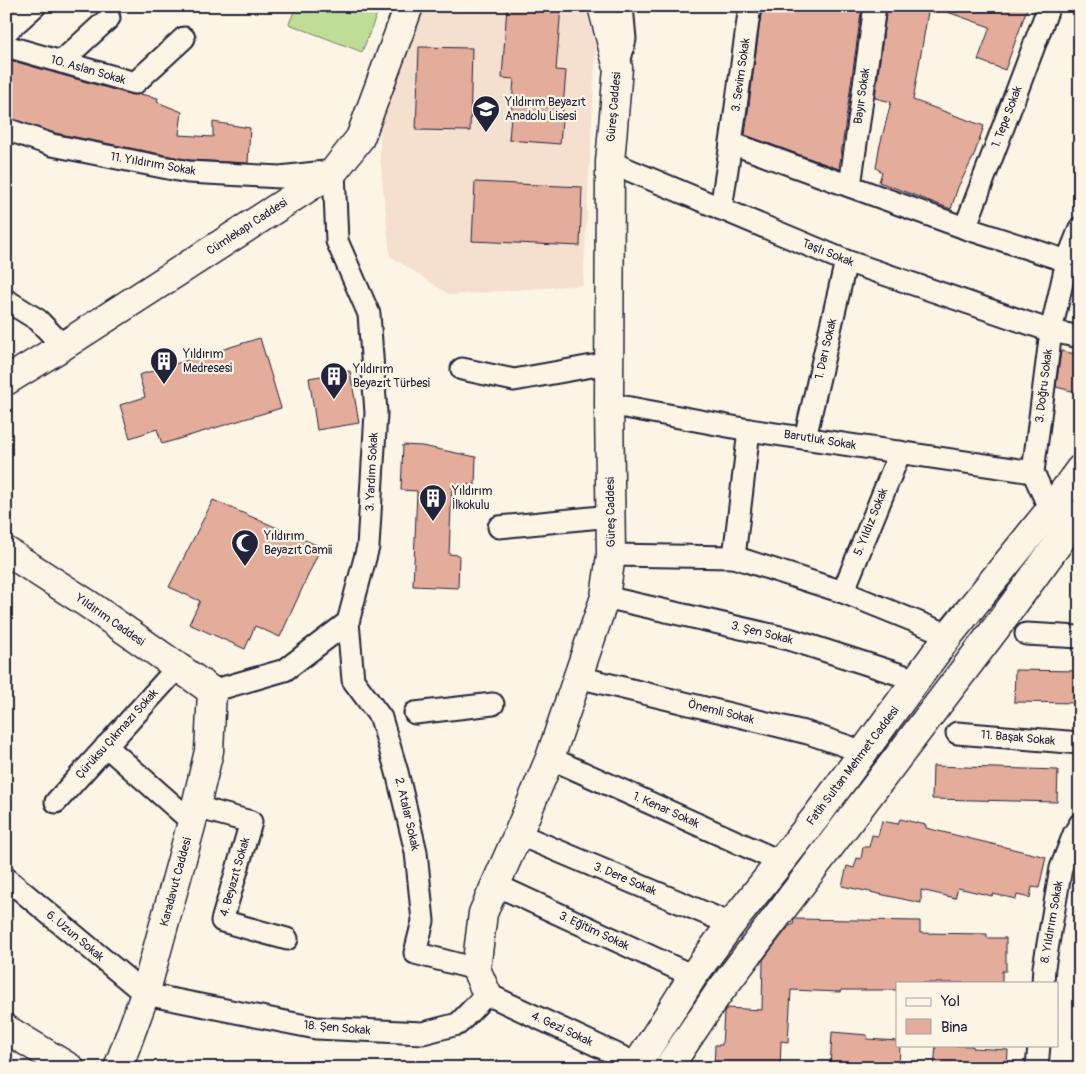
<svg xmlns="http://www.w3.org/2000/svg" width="1086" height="1074" font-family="Pangolin,sans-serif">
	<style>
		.built { fill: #f5dfcf }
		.green { fill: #bfdd96; stroke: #708068 }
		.building { fill: #e4ac9b; stroke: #22223b }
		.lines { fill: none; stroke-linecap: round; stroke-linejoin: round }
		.street-casing { stroke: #22223b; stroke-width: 25 }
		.secondary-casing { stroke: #22223b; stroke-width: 31 }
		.street { stroke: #fcf5e5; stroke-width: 21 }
		.secondary { stroke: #fcf5e5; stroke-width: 28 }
		.labels { text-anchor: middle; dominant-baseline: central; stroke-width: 4.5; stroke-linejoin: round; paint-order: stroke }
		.street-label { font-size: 12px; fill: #22223b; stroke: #fcf5e5 }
		.poi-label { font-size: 12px; fill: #22223b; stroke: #fcf5e5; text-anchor: start }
	</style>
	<rect width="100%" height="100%" fill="#fcf5e5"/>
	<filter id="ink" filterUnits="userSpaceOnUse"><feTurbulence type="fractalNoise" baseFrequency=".02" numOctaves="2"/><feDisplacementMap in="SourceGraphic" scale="10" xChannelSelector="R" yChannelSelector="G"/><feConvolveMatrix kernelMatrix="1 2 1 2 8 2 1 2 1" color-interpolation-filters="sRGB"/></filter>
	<g filter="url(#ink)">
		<path class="built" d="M420,6H585L596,48L583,285L450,295L390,256L380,156L381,110Z"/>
		<path class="green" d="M296,6H380L362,52L289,24Z"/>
		<g class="building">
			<path d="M507,6H561L556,70L566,71L560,144L509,140L514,79L502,78Z"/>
			<path d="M762,6H862L839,169L745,135Z"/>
			<path d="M887,6H929L913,100L984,126L973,158L958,187L951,209L879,182L882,172L876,168L879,149L891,102L875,98Z"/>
			<path d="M939,6H1028L1005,70L978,60L990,27L939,9Z"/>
			<path d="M419,47L472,48L470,131L416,130Z"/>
			<path d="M6,59L132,95L140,94L158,98L157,102L182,112L179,135L213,137V122L250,128L248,163L190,160L55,133L6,117Z"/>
			<path d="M475,182L582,187L580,246L472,241Z"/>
			<path d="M260,338L281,408L162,444L157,429L130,438L120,405L145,397L139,375Z"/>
			<path d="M1061,351L1080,355V393L1056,387Z"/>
			<path d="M350,371L359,423L317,430L309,378Z"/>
			<path d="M403,445L422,446L476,457L475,485L452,484L449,554L459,555L458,588L413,586L417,491L401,490Z"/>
			<path d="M213,500L321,547L280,637L255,626L245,649L189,624L200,601L169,587Z"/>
			<path d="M1015,670L1080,671V703L1014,702Z"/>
			<path d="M933,766L1058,770L1057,802L932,799Z"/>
			<path d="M900,819L926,825V828L1046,857L1039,888L1032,887L1030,898L1017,895L1016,899L993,894L992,896L958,888L955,898L921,890V903L842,886L847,866L854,868L857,858L861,859L863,847H869L872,835L878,836L882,821L898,824Z"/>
			<path d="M794,919L920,921V933L987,934V938H1006V971H1002V983H897V990H841L840,992L791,990L788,1042L781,1041L780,1068H714L715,1045H722L724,1013L727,1008L762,1010L763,960L790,925H793Z"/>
			<path d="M832,1032L867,1035V1039L897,1041V1045H900L899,1068H830Z"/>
			<path d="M936,1045L973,1046V1048L1008,1050L1007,1068H934Z"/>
		</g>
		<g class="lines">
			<g class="street-casing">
				<g id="street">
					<path d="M6,32L35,6"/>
					<path d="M6,46L135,83L184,38"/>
					<path d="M61,62L109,18"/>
					<path d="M618,68L625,39L622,6"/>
					<path d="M6,129L52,145L188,172L280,177L334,171L337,241L369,314L376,413L368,547L348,622L285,670L212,691"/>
					<path d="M731,143L965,228L1067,261L1080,263"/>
					<path d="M610,162L846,261L1051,331L1080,337"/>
					<path d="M850,186L875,6"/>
					<path d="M721,209L731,143L750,6"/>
					<path d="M965,228L1049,6"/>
					<path d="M6,300L38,320L63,346"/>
					<path d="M462,369L514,380L609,363"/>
					<path d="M609,404L749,430L1033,472"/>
					<path d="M805,438L846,261"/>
					<path d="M1050,510L1033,472L1051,331L1067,261L1080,228"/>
					<path d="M499,527L611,516"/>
					<path d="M611,555L734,557L843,592L949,635"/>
					<path d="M734,557L749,430"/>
					<path d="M843,592L900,452"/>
					<path d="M605,597L789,639L917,680"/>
					<path d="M348,622L353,680L381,718L397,772L416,852L423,921L415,953L476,969"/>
					<path d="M1026,634L1080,637"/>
					<path d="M578,677L808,733L864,752"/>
					<path d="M415,713L493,704"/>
					<path d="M957,733L1080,743"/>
					<path d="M106,746L192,822"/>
					<path d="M550,758L781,862"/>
					<path d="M56,802L178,667"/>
					<path d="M196,807L251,822L222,921L287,939"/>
					<path d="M518,834L731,924"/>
					<path d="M6,878L145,994L316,1028L423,1033L458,1024L487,994L637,1064"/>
					<path d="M496,885L693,976"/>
					<path d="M1043,983L1044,967L1061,868L1074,834L1080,824"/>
					<path d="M1037,1068L1039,1045"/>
				</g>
			</g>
			<g class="secondary-casing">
				<g id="secondary">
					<path d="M6,381L63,346L334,171L360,138L409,6"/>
					<path d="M6,551L88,604L212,691L209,751L192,822L145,994L118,1068"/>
					<path d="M487,994L476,969L483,913L518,834L550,758L605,597L611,555L609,404L610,162L618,68L602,6"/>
					<path d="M6,1029L70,1068"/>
					<path d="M635,1068L693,976L731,924L816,817L949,635L1050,510L1080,469"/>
					<path d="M668,1068L717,995L996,628L1080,514"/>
				</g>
			</g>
			<use href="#street" class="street"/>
			<use href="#secondary" class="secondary"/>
		</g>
	</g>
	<defs>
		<g id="school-pin" transform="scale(1.4375)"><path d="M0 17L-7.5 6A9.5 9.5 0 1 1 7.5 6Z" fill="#22223b" stroke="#fcf5e5"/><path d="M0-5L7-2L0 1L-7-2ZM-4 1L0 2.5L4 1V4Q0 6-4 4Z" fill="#fff"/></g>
		<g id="building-pin" transform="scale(1.4375)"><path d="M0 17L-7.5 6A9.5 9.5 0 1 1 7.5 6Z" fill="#22223b" stroke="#fcf5e5"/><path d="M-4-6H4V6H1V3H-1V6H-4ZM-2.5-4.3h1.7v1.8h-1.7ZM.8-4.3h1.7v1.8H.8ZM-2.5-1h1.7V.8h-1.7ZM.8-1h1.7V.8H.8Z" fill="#fff"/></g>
		<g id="mosque-pin" transform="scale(1.4375)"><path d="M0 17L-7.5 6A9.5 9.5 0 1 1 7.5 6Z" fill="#22223b" stroke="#fcf5e5"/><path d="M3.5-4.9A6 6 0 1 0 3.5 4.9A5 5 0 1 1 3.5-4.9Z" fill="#fff"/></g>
	</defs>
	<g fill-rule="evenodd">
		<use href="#school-pin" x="486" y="109"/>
		<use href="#building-pin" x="164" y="361"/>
		<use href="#building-pin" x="334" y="376"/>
		<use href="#building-pin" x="433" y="498"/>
		<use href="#mosque-pin" x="245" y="543"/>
	</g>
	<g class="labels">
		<g class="street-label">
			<text transform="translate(88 70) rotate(16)">10. Aslan Sokak</text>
			<text transform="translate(741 75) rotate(-82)">3. Sevim Sokak</text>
			<text transform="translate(862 96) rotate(-82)">Bayır Sokak</text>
			<text transform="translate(614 107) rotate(-85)">Güreş Caddesi</text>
			<text transform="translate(1007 117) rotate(-69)">1. Tepe Sokak</text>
			<text transform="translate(153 164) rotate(10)">11. Yıldırım Sokak</text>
			<text transform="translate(247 227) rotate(-33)">Cümlekapı Caddesi</text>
			<text transform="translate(828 253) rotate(22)">Taşlı Sokak</text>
			<text transform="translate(826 349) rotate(-77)">1. Darı Sokak</text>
			<text transform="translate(1044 386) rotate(-83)">3. Doğru Sokak</text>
			<text transform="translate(820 440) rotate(9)">Barutluk Sokak</text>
			<text transform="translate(372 472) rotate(-87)">3. Yardım Sokak</text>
			<text transform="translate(611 512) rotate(-91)">Güreş Caddesi</text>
			<text transform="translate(871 522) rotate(-68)">5. Yıldız Sokak</text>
			<text transform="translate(110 620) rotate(35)">Yıldırım Caddesi</text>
			<text transform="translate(762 633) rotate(14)">3. Şen Sokak</text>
			<text transform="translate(721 712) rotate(14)">Önemli Sokak</text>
			<text transform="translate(117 734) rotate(-48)">Çürüksu Çıkmazı Sokak</text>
			<text transform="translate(1018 738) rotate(5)">11. Başak Sokak</text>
			<text transform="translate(853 766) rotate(-53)">Fatih Sultan Mehmet Caddesi</text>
			<text transform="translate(666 810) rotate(24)">1. Kenar Sokak</text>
			<text transform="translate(407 814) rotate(77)">2. Atalar Sokak</text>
			<text transform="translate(235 877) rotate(-74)">4. Beyazıt Sokak</text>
			<text transform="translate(625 879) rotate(23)">3. Dere Sokak</text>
			<text transform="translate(176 882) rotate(-75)">Karadavut Caddesi</text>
			<text transform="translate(1052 922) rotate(-80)">8. Yıldırım Sokak</text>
			<text transform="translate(594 931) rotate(25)">3. Eğitim Sokak</text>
			<text transform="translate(75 936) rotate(40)">6. Uzun Sokak</text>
			<text transform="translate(337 1028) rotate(5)">18. Şen Sokak</text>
			<text transform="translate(562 1029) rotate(25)">4. Gezi Sokak</text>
		</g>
		<g class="poi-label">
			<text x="505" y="102">Yıldırım Beyazıt<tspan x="505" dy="14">Anadolu Lisesi</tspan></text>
			<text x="183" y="354">Yıldırım<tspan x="183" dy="14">Medresesi</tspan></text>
			<text x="353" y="369">Yıldırım<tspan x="353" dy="14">Beyazıt Türbesi</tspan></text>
			<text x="452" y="491">Yıldırım<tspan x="452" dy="14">İlkokulu</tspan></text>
			<text x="264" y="536">Yıldırım<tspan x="264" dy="14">Beyazıt Camii</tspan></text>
		</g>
	</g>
	<rect width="1086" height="1074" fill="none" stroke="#fcf5e5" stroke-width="25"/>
	<rect x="12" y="12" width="1061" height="1049" fill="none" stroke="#22223b" stroke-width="2" filter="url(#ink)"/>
	<rect x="896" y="982" width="162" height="65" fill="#fcf5e5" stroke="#a5a1a1"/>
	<rect x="906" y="998" width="25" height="8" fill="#fcf5e5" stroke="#a5a1a1"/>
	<text x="941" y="1006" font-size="15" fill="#22223b">Yol</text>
	<rect x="906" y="1019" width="25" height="15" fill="#e4ac9b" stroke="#a5a1a1"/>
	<text x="941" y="1032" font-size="15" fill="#22223b">Bina</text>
</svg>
